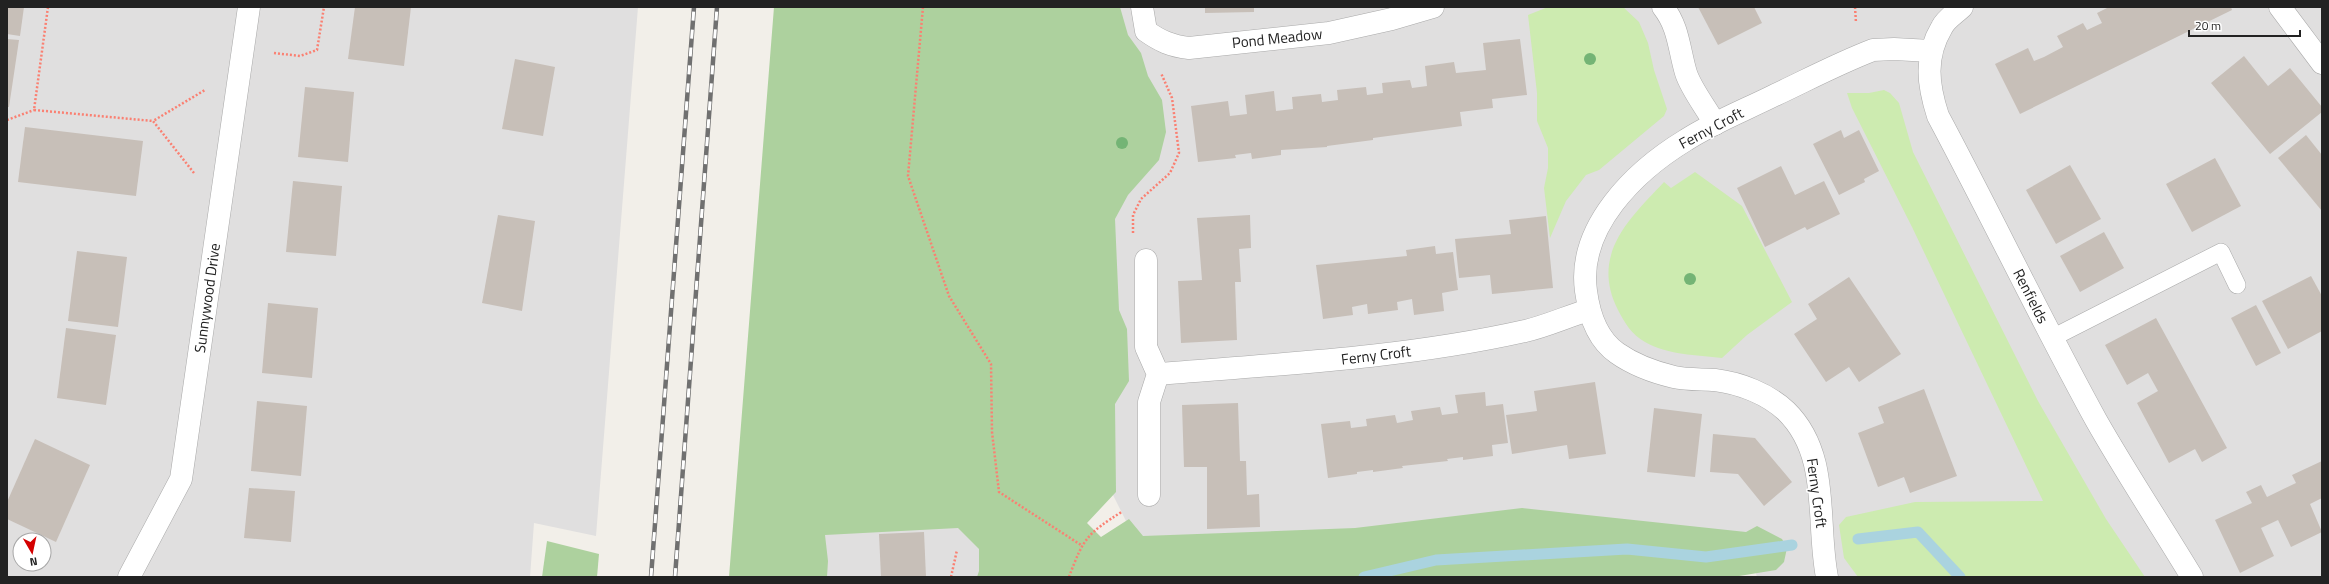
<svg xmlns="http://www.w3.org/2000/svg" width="2329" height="584" font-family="'Titillium Web',sans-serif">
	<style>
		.residential { fill: #e0dfdf; fill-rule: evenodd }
		.grass { fill: #cdebb0 }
		.forest { fill: #add19e }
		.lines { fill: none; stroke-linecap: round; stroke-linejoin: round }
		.stream { stroke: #aad3df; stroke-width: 11 }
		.building { fill: #c7bfb8 }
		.service-casing { stroke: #a9a9a9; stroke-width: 18 }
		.minor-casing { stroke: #a9a9a9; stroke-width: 23 }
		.path { stroke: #fa8072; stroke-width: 2.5; stroke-dasharray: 2 2; stroke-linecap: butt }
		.service { stroke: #fff; stroke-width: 17 }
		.minor { stroke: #fff; stroke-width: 22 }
		.rail-casing { stroke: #707070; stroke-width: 4.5 }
		.rail { stroke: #fff; stroke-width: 3; stroke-dasharray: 9; stroke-linecap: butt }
		.tree { fill: #74b475 }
		.labels { text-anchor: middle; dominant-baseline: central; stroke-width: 3; stroke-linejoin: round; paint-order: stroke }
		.street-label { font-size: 15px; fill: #222; stroke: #fff }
	</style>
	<rect width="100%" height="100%" fill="#f2efe9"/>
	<g class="residential">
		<path d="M7,7H638L596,536L534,523L530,577H7ZM20,540H44V564H20Z"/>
		<path d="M1111,7H2322V577H1757L1745,532L1356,529L1134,537L1111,491Z"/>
		<path d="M958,527L1043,577H787L790,536Z"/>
	</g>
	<g class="grass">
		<path d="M1548,7H1623L1639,22L1648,43L1654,70L1667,109L1664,116L1599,170L1586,175L1566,201L1550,238L1544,188L1548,168V148L1537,121V93L1528,15Z"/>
		<path d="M1884,90L1890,93L1899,103L1913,152L2038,401L2106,519L2145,577H1858L1844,558L1839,525L1846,517L1915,502L2043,501L1912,227L1852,108L1847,93H1869Z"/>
		<path d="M1695,172L1742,206L1792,302L1747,335L1722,358C1697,355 1667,355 1645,342C1632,335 1624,322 1618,310C1590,255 1629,219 1664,182L1671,188Z"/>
	</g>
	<g class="forest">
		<path d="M774,7H1120L1128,35L1141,53L1148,76L1162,100L1166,132L1159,160L1128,195L1115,219L1119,310L1127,329L1129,381L1115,404L1116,492L1087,523L1101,537L1129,519L1143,536L1355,528L1522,508L1746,532L1757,526L1782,539L1787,548L1784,562L1776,570L1733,577H977L979,571V549L958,528L825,535L828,561L827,577H729Z"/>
		<path d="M547,541L599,554L597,577H542Z"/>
	</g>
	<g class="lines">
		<g class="stream">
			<path d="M1858,539L1918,532L1960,577"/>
			<path d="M1364,577L1436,560L1627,549L1706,557L1792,545"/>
		</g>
	</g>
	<g class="building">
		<path d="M7,7H24L20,36L7,34Z"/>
		<path d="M355,7H411L404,66L348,59Z"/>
		<path d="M1205,7H1254V12L1205,13Z"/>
		<path d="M1698,7H1754L1762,23L1718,45Z"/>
		<path d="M2109,7H2231L2232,10L2020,114L1995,64L2028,48L2034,61L2044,57L2063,47L2057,36L2083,23L2087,30L2102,23L2097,13Z"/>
		<path d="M7,39L19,40L9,107H7Z"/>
		<path d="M1520,39L1527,95L1492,99L1493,108L1460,112L1462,126L1373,138V140L1327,146V147L1281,150V155L1252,159L1251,153L1235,155L1236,158L1198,162L1191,106L1228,101L1230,116L1247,114L1245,95L1274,91L1276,111L1293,109L1292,97L1321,94L1322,102L1338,100L1337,90L1366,87L1367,95L1383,93L1382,83L1410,80L1412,88L1427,86L1425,66L1454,62L1456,73L1486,70L1483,43Z"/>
		<path d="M2244,56L2268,86L2290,68L2322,107V112L2270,154L2211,83Z"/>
		<path d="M515,59L555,67L543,136L502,129Z"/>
		<path d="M305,87L354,92L348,162L298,157Z"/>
		<path d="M25,127L143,141L136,196L18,182Z"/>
		<path d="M1841,130L1844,138L1859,130L1879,171L1864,179L1865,182L1839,195L1813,144Z"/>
		<path d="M2306,135L2322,155V211L2278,158Z"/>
		<path d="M2215,158L2241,206L2192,232L2166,184Z"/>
		<path d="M2070,165L2101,219L2056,244L2026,190Z"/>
		<path d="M1781,166L1795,195L1824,181L1840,214L1807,230L1805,227L1765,247L1737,188Z"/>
		<path d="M293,181L342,186L336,256L286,252Z"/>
		<path d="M498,215L535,221L522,311L482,303Z"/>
		<path d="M1250,215L1251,248L1239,249L1241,282H1235L1237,340L1181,343L1178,281L1202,280L1197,218Z"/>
		<path d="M1546,216L1553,288L1492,294L1490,275L1459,278L1455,239L1511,234L1509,220Z"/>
		<path d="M2104,232L2124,268L2080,292L2060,256Z"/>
		<path d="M1435,246L1436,254L1453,252L1458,290L1442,293L1444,311L1414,315L1412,299L1397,302L1398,310L1368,314L1367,304L1352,307L1353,315L1323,319L1316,265L1407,256L1406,250Z"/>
		<path d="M77,251L127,257L118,327L68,321Z"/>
		<path d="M2311,276L2322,296V331L2288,349L2262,301Z"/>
		<path d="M1849,277L1901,354L1859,382L1849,367L1826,382L1794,334L1817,319L1808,304Z"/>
		<path d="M268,303L318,308L312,378L262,373Z"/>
		<path d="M2256,305L2281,353L2256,366L2231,318Z"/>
		<path d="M2156,318L2227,448L2202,462L2195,449L2169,463L2137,403L2158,391L2148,373L2127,385L2105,345Z"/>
		<path d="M66,328L116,335L106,405L57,398Z"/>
		<path d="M1595,382L1606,454L1569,459L1567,445L1512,454L1506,415L1537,411L1534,391Z"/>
		<path d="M1924,389L1957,476L1910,493L1904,477L1878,487L1858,433L1884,423L1878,407Z"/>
		<path d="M1485,392L1486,406L1503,404L1508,443L1492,445L1493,456L1463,460V457L1447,459L1448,461L1402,466L1403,468L1373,472V470L1357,472V474L1328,478L1321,424L1350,421L1351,428L1367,426L1366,419L1395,415L1397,423L1413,420L1411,411L1440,407L1442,415L1458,413L1455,395Z"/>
		<path d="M257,401L307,406L301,476L251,471Z"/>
		<path d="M1238,403L1240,461H1246L1247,495L1259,494L1260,527L1207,529V467H1184L1182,405Z"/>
		<path d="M1654,408L1702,414L1695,477L1647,472Z"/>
		<path d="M1713,434L1755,438L1792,482L1764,506L1738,474L1710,472Z"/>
		<path d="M35,439L90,465L56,542L7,519V502Z"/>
		<path d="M2322,461V498L2310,504L2322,532L2291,547L2278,520L2261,528L2274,556L2240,573L2215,520L2252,503L2246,492L2261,485L2267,497L2296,483L2292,475Z"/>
		<path d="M249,488L295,491L291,542L244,538Z"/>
		<path d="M924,532L926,577H881L879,534Z"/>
	</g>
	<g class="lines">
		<g class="service-casing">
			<path id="service" d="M2052,338L2221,252L2237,285"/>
		</g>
		<g class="minor-casing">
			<g id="minor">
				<path d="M1142,7L1146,31C1160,41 1171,46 1189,48L1329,33L1392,19L1433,7"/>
				<path d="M1663,7C1679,27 1679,50 1686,73C1691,89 1707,109 1715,124"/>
				<path d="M1962,7C1956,13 1946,19 1942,27C1924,57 1928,85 1938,116C1992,217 2041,320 2096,420C2126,473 2160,524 2192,577"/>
				<path d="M2280,7L2322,63"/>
				<path d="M1146,260V347L1158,374L1149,402V495"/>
				<path d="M1158,374C1281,364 1405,358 1525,331C1547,326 1568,316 1589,310"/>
				<path d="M129,577L181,479L249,7"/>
				<path d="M1827,577C1816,521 1831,455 1786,411C1768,394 1740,383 1715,380C1702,379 1687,380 1674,377C1653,372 1634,365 1617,353C1597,339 1589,314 1586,291C1577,227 1635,171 1686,140C1714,122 1745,110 1775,95C1807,80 1839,63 1873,50L1894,49L1931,51"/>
			</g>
		</g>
		<g class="path">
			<path d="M48,7L34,110L153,121"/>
			<path d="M923,7L908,176L949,296L991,364L992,432L999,492L1081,545"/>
			<path d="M1855,7L1856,23"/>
			<path d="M274,53L300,56L317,50L324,7"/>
			<path d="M7,120L34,110"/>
			<path d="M194,173L153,121L205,90"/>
			<path d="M1133,233V215L1141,199L1170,173L1179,153L1172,98L1161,73"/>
			<path d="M951,577L957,550"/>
			<path d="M1069,577C1084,537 1087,534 1123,511"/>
		</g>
		<use href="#service" class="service"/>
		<use href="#minor" class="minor"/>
		<g class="rail-casing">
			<g id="rail">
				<path d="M651,577L694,7"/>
				<path d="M675,577L717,7"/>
			</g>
		</g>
		<use href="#rail" class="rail"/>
	</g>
	<g class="tree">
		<circle cx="1590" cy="59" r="6"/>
		<circle cx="1122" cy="143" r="6"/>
		<circle cx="1690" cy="279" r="6"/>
	</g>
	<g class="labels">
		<g class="street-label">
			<text transform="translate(1277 38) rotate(-6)">Pond Meadow</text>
			<text transform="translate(1711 128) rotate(-28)">Ferny Croft</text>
			<text transform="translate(2031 296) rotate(63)">Renfields</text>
			<text transform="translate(207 298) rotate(-82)">Sunnywood Drive</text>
			<text transform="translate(1376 355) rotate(-7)">Ferny Croft</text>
			<text transform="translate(1817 493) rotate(82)">Ferny Croft</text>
		</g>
	</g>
	<rect width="2329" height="584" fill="none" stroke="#222222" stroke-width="16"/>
	<g transform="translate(32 552) rotate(171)"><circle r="19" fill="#ffffff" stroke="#a7a7a7"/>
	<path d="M0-3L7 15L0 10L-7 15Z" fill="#d40000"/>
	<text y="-6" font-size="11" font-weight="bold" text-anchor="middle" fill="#222222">N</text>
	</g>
	<path d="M2189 30v6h111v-6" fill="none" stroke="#222222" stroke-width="2"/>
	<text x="2195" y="30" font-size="12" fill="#222222" stroke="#ffffff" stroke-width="3" paint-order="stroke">20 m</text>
</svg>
